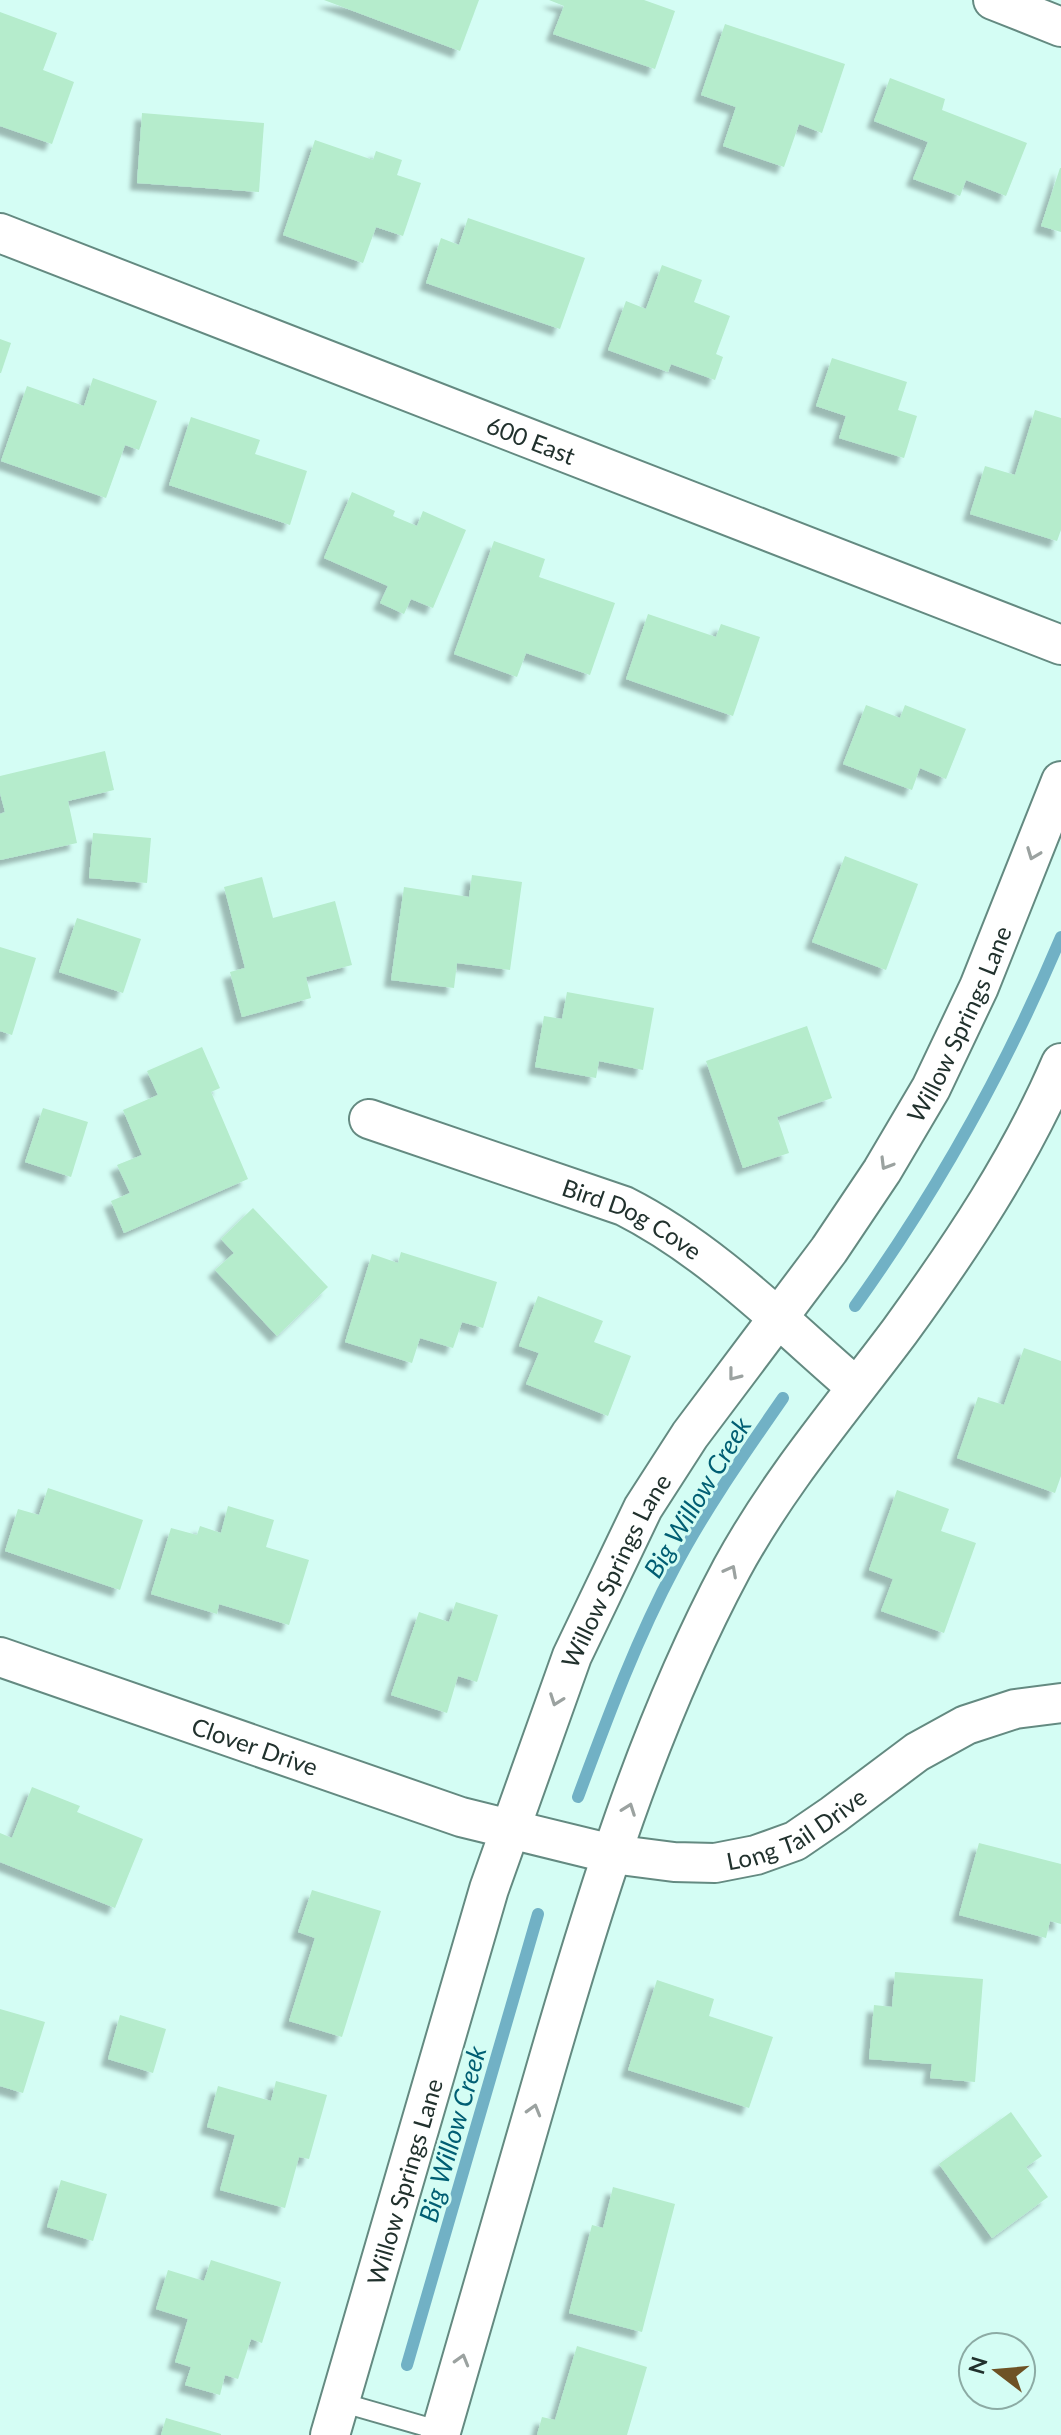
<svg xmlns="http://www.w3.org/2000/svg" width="1061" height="2435" font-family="Lato,sans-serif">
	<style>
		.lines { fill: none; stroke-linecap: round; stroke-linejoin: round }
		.stream { stroke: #71b1c5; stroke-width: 12 }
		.building { fill: #b5eccc; filter: url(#shadow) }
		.service-casing { stroke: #648a81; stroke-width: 22 }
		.minor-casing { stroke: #648a81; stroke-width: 42 }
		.service { stroke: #fff; stroke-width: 18 }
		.minor { stroke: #fff; stroke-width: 38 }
		.oneway { stroke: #9ba2a0 }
		.labels { text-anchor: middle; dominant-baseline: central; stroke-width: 6; stroke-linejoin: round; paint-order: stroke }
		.street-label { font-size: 24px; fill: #21312d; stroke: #d4fdf4 }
		.water-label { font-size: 26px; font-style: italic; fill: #005e73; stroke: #d4fdf4 }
	</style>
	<defs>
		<filter id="shadow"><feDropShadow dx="-7" dy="7" stdDeviation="2" flood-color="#0004"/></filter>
	</defs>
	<rect width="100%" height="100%" fill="#d4fdf4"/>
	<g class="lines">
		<g class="stream">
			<path d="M855,1306C938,1190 1006,1068 1061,937"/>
			<path d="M578,1797C607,1719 636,1640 675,1567C706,1508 745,1453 783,1398"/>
			<path d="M407,2365L538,1914"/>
		</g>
	</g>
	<g class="building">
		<path d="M324,0H479L460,51Z"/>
		<path d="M549,0H644L675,11L655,69L553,34L564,6Z"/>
		<path d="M0,12L57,33L43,70L74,82L52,144L0,126Z"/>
		<path d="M725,24L845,64L822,133L799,124L784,167L723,146L736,107L701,95Z"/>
		<path d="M890,78L945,99L942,110L1027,143L1006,196L966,180L960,196L913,179L928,142L874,121Z"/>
		<path d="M142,113L264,123L259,192L137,183Z"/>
		<path d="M315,140L373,160L376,151L402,160L397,175L421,183L403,236L376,227L363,263L283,235Z"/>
		<path d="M1060,168H1061V232L1041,226Z"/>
		<path d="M468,218L585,258L560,329L426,283L441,238L459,245Z"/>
		<path d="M662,265L702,280L694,302L730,316L716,354L723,357L715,380L671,364L668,372L608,350L626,301L646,309Z"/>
		<path d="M0,339L11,343L1,373H0Z"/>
		<path d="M832,358L907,382L898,410L917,416L904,458L839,438L846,416L816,406Z"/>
		<path d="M93,378L157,401L139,450L125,445L106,498L1,461L27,386L84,406Z"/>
		<path d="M1035,410L1061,418V530L1057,541L970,514L985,466L1015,475Z"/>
		<path d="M191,417L260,440L255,454L307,471L290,525L169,485Z"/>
		<path d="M352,492L395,511L393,516L417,526L423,511L466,530L433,608L411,599L404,614L380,603L388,586L324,558Z"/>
		<path d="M494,541L545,559L539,577L615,603L590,675L526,653L517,677L454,654Z"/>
		<path d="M648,614L716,637L721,624L760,637L733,716L626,679Z"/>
		<path d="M866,705L900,718L905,705L966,729L946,779L920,768L912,790L843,764Z"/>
		<path d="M105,751L114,790L68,801L77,843L0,860V814L5,812L0,793V776Z"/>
		<path d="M93,833L151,838L147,883L89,878Z"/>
		<path d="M845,856L918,884L886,970L812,942Z"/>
		<path d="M472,875L522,882L510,970L457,963L454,988L391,980L404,887L469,897Z"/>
		<path d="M262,877L273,918L335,901L352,965L306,977L311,998L242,1017L230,972L245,968L224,887Z"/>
		<path d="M77,918L141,939L123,993L59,972Z"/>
		<path d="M0,947L36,958L12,1035L0,1031Z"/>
		<path d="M567,992L654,1008L643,1070L599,1061L596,1078L535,1067L544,1016L562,1019Z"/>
		<path d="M807,1026L832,1098L777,1117L789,1153L743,1168L706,1061Z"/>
		<path d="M202,1047L220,1088L211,1092L248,1179L124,1233L111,1201L130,1193L117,1165L142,1155L123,1110L158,1095L147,1071Z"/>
		<path d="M43,1108L88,1122L71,1177L25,1162Z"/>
		<path d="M253,1208L328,1287L277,1336L215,1270L234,1253L221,1239Z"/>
		<path d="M401,1252L497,1282L483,1328L462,1322L453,1348L420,1338L412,1363L345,1342L372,1254L398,1263Z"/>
		<path d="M538,1296L603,1321L594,1342L631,1356L608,1416L526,1384L539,1353L519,1346Z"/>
		<path d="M1024,1348L1061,1361V1476L1055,1493L957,1458L978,1397L1004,1405Z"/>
		<path d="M48,1488L143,1520L120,1590L5,1551L18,1509L39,1515Z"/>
		<path d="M897,1490L949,1509L941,1531L976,1543L944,1633L881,1611L893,1579L869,1570Z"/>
		<path d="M228,1506L274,1520L266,1547L309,1560L289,1625L219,1604L217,1614L151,1594L171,1528L197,1535L200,1526L221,1533Z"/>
		<path d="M456,1602L498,1615L477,1682L458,1676L447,1713L391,1695L419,1612L449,1622Z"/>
		<path d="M32,1787L80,1806L77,1812L143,1839L115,1908L0,1862V1833L12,1838Z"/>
		<path d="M979,1843L1061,1864V1924L1050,1921L1046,1938L959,1915Z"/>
		<path d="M312,1890L381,1911L342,2037L289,2021L315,1938L298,1932Z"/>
		<path d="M895,1972L983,1979L975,2082L930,2078L932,2064L869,2059L874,2005L892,2007Z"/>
		<path d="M657,1980L714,1999L709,2016L773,2037L749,2108L628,2070Z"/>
		<path d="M0,2009L45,2022L23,2093L0,2086Z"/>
		<path d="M120,2015L166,2029L153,2073L108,2059Z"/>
		<path d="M276,2081L327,2095L309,2159L299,2157L285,2208L220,2190L235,2135L207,2127L218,2086L271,2101Z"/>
		<path d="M1011,2112L1042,2156L1026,2167L1048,2197L992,2238L939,2164Z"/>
		<path d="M61,2180L107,2194L93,2241L47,2227Z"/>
		<path d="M613,2187L675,2204L642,2332L569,2313L592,2225L603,2228Z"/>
		<path d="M211,2260L281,2282L262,2343L251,2339L238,2379L225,2375L220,2395L185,2385L191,2367L175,2362L188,2319L156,2309L168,2270L204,2281Z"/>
		<path d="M577,2346L647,2367L627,2435H537L542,2417L555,2420Z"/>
		<path d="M166,2418L221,2434V2435H161Z"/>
	</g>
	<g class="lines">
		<g class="service-casing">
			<path id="service" d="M340,2402L441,2431"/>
		</g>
		<g class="minor-casing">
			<g id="minor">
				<path d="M993,0L1061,27"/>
				<path id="s1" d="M0,233L1061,645"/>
				<path id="s2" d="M369,1119L624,1206C711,1250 783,1324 856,1387"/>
				<path id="s3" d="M0,1657L461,1817L612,1854L674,1862L715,1863L756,1855L795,1841L833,1815L917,1752L966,1725L1015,1709L1061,1703"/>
				<path id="s4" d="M330,2435L489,1889L572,1656L643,1508L690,1435L829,1250L882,1171L931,1088L979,987L1061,781"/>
				<path d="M440,2435C475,2315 509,2195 544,2075C594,1902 647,1727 732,1568C780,1480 841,1410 900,1331C961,1247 1020,1159 1061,1063"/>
			</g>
		</g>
		<use href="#service" class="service"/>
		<use href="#minor" class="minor"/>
	</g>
	<defs><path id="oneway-chevron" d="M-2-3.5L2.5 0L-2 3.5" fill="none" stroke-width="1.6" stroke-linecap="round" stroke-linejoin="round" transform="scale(2)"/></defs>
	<g class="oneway">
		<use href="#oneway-chevron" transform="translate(1033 854) rotate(111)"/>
		<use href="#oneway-chevron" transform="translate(886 1164) rotate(121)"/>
		<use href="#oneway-chevron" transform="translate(734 1375) rotate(128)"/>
		<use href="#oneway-chevron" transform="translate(731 1571) rotate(-62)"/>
		<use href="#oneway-chevron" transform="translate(556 1700) rotate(110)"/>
		<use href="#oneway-chevron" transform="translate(629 1809) rotate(-70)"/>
		<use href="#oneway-chevron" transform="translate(534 2110) rotate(-74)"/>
		<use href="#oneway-chevron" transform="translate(462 2360) rotate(-74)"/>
	</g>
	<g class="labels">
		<g class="street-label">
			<text stroke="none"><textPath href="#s1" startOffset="570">600 East</textPath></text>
			<text stroke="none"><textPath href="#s4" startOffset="1560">Willow Springs Lane</textPath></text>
			<text stroke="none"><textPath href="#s2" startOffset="282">Bird Dog Cove</textPath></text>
			<text stroke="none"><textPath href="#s4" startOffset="912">Willow Springs Lane</textPath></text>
			<text stroke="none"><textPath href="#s3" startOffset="270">Clover Drive</textPath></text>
			<text stroke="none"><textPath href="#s3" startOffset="836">Long Tail Drive</textPath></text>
			<text stroke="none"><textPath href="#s4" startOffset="264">Willow Springs Lane</textPath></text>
		</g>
		<g class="water-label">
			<text transform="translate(697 1497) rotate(-59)">Big Willow Creek</text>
			<text transform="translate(452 2134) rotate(-74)">Big Willow Creek</text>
		</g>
	</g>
	<g transform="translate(997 2371) rotate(286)"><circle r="38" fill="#d4fdf4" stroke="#8caba4" stroke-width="2"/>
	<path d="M0-6L14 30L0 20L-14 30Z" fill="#6e5225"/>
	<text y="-12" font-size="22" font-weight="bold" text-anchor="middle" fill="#21312d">N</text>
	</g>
</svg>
